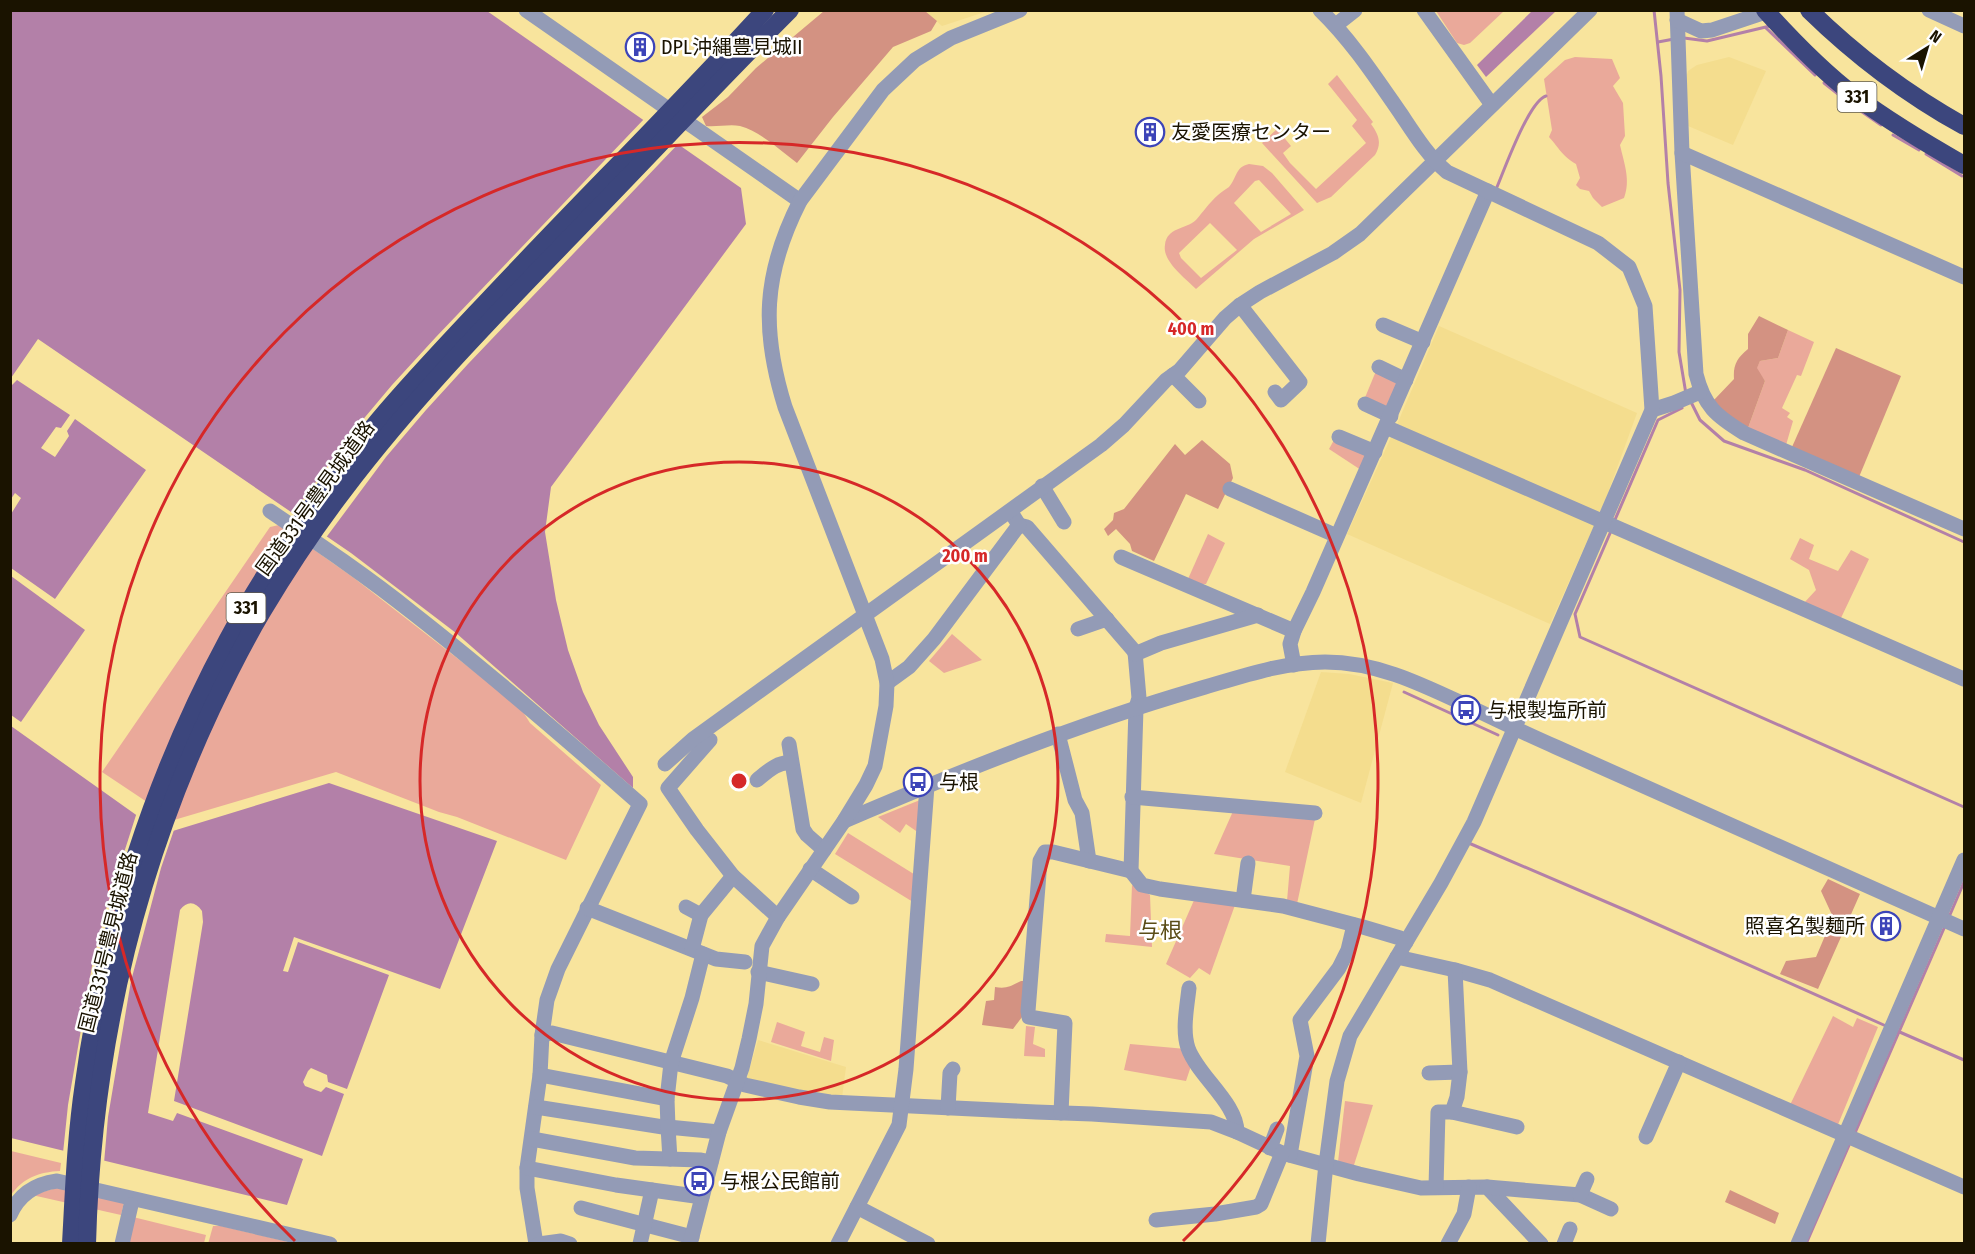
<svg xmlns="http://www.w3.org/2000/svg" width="1975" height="1254" font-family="'Fira Sans Condensed','Noto Sans JP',sans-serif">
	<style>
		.built { fill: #f4dd8e }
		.green { fill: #eaa99a; fill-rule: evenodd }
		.forest { fill: #d39282 }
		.water { fill: #b380a8 }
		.pier { fill: #f8e49d }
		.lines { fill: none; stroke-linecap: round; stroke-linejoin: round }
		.stream { stroke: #b380a8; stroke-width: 3 }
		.minor { stroke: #939bb6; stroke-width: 15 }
		.highway { stroke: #3c467d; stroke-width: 18 }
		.ring { fill: none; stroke: #d62828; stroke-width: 3 }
		.labels { text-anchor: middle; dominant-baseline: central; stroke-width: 5; stroke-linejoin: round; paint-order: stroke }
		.shield { fill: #fff; stroke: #5f5a4c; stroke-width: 1.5 }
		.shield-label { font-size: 18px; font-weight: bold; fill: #1a1300 }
		.poi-label { font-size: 20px; fill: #1a1300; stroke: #fff; text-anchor: start }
		.street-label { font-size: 20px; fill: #1a1300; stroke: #fff }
		.quarter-label { font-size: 22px; fill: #5b4d17; stroke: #fff }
		.centre { fill: #d62828; stroke: #fff; stroke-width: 3 }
		.ring-label { font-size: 18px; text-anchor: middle; font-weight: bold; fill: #d62828; stroke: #fff; stroke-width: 5; stroke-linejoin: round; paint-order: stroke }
	</style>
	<rect width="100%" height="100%" fill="#f8e49d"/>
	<g class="built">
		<path d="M925,11H988L942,26Z"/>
		<path d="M1729,57L1766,71L1733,145L1688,126L1685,82L1688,71L1697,65Z"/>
		<path d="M1439,326L1637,413L1605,501L1550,624L1347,534L1398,422Z"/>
		<path d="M1321,672L1349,674L1393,683L1361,803L1285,772Z"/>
		<path d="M758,1040L846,1067L842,1098L746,1081Z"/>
	</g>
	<g class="green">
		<path d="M1436,11H1504L1470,43L1464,45L1457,43Z"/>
		<path d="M1575,57L1612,59L1620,78L1613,86L1623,103L1625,136L1620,145C1624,163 1631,180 1624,198L1602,207L1593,198L1589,191L1580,189L1576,185L1580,178L1576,164C1562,156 1560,149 1549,137L1552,130L1544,79L1565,60Z"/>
		<path d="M1337,75L1373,122L1371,124C1379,135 1382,143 1375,155L1331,197L1317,203L1262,143L1277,129L1291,146L1283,153L1290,163L1316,189L1366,143L1352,126L1357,120L1328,84Z"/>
		<path d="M1249,164L1263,166L1272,173L1304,210L1254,239L1196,289C1185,278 1162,261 1165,245C1167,227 1185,230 1196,220C1203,212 1209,203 1218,195C1221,192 1225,190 1229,187C1237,178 1235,167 1249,164ZM1259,180L1291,214L1261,232L1234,203L1255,181ZM1210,223L1237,250L1201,278L1181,258L1179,253Z"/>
		<path d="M1788,330L1814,342L1801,376L1797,375L1782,408L1790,413L1787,417L1793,421L1786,445L1748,428L1765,381L1756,369L1760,361L1778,358Z"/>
		<path d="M1376,371L1399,381L1386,409L1364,400Z"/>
		<path d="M1334,440L1367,455L1361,470L1329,449Z"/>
		<path d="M279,525L354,578L520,707L530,723L601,785L566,860L457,817L439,812L336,772L174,820L102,772L270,527Z"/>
		<path d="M1208,534L1225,543L1206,584H1198L1188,579Z"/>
		<path d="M1800,538L1814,545L1809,559L1838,571L1851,550L1869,559L1840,620L1804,603L1816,590L1809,570L1790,559Z"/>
		<path d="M952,634L982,660L944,673L929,661Z"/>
		<path d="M920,800L919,833L906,824L900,833L878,817Z"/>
		<path d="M1234,809L1315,819L1297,904L1287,901L1290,866L1214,854Z"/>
		<path d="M848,833L917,876L913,902L835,854Z"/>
		<path d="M1132,885L1150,895L1152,947L1105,942L1106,934L1130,936Z"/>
		<path d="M1195,898L1235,905L1210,975L1199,968L1190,978L1166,964Z"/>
		<path d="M1833,1016L1853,1027L1857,1018L1878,1027L1837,1127L1790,1105Z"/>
		<path d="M777,1022L805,1032L801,1046L820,1052L824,1037L834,1040L831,1061L771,1042Z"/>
		<path d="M1026,1026L1035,1027L1033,1044L1045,1049V1057L1024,1056Z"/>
		<path d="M1130,1044L1186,1049L1191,1066L1186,1081L1124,1070Z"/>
		<path d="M1345,1101L1373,1105L1354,1165L1351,1167L1338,1162Z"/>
		<path d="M11,1151L61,1163L60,1171C39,1172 23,1178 11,1195Z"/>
		<path d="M60,1187L124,1202L121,1215L32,1195Z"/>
		<path d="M133,1217L206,1235L204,1243L127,1244Z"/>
		<path d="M213,1226H221L293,1243L208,1244Z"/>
	</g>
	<g class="forest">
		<path d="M824,11H925L937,21L931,31L893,47L833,117L797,163C780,150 761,132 740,126C730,124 717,127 706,126L702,117L728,97L756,68Z"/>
		<path d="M1759,316L1788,330L1778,358L1760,361L1757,368L1765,381L1748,428L1724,413L1713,401L1734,379C1733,365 1737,358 1748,349V334Z"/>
		<path d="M1836,348L1901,376L1859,477L1792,447Z"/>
		<path d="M1202,440L1230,464L1233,478L1218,509L1186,494L1154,561L1132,551L1130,544L1116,529L1108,536L1104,529L1113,520L1114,513L1124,509L1175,444L1185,455Z"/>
		<path d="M1828,879L1860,894L1818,989L1780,974L1786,961L1816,957L1833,917L1821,891Z"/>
		<path d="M1021,981H1027L1025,1013L1013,1029L982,1025L986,1001L994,1000L995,987C1007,989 1011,986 1021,981Z"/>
		<path d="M1730,1190L1779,1213L1775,1224L1725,1202Z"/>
	</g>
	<g class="water">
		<path d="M1533,10L1556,11L1486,77L1477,65Z"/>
		<path d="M11,11H487L741,188L746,224L551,487L545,532L556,600L568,650L583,692L599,725L633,777V788L456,633L351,553L38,339L11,378Z"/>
		<path d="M17,380L70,415L61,428L56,427L41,448L55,457L69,436L67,431L75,419L146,470L55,599L11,568V514L21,498L15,493L11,499V386Z"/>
		<path d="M11,576L85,630L21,722L11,715Z"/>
		<path d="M11,726L163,834L329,783L497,841L440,989L294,937L283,971L288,972L298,942L389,975L347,1089L328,1082L327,1075L311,1068L308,1071L303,1082L305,1086L321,1092L326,1087L344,1094L322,1156L174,1101L203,922L202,911C195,901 187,901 180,910L148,1113L173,1121L177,1113L303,1159L287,1205L11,1138Z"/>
	</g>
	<g class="pier">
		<path d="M645,118L680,142L468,364L426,410L386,457L325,539L291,516L350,435L392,385L436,337Z"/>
		<path d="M137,812L163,831L175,827L161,868L131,981L108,1117L104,1163L63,1153L68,1105L92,966L106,909Z"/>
	</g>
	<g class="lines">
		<g class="stream">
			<path d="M1654,10L1661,76L1668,183L1680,290L1679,352L1686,394"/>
			<path d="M1824,11L1825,10"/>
			<path d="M1766,28L1815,75"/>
			<path d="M1684,38L1707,41L1770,26"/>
			<path d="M1658,42L1674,39"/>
			<path d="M1824,83L1843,98"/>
			<path d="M1855,107L1881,125"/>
			<path d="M1893,135L1919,150"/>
			<path d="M1926,154L1962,176"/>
			<path d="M1497,187C1505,168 1529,101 1546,96"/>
			<path d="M1691,402L1700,420L1724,441L1805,470L1964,542"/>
			<path d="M1614,522L1658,420L1682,408"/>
			<path d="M1611,531L1575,614L1580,637L1964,807"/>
			<path d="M1404,692L1498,735"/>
			<path d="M1471,844L1632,913L1886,1026"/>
			<path d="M1949,917L1964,882"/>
			<path d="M1895,1030L1964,1060"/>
			<path d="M1855,1133L1945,926"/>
			<path d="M1806,1244L1850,1143"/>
		</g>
		<g class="minor">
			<path d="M526,10L800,201"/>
			<path d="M1424,10L1492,105"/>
			<path d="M1677,10L1682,153L1696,374C1704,406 1716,416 1744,433L1964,529"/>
			<path d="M1929,10L1964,26"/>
			<path d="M1677,20L1701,31L1712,30L1766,12"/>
			<path d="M1336,25L1355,10"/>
			<path d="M1682,153L1964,277"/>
			<path d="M1240,305L1300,382L1281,400L1275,392"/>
			<path d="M1383,325L1423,342"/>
			<path d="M1379,367L1406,380"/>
			<path d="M1173,375L1199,401"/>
			<path d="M1365,404L1391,416"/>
			<path d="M1652,410L1674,403L1700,392"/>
			<path d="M1386,427L1964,679"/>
			<path d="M1339,437L1375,452"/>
			<path d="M1042,486L1064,522"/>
			<path d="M1230,489L1337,536"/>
			<path d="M270,511C319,544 368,577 414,614C492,675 566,739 640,804L558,969L547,1000L542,1035L540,1075L527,1168V1188L536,1244"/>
			<path d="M1019,525L1027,527L1135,652L1139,698L1136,708L1131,871L1142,885L1160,889L1283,906L1363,927L1400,938L1406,942"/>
			<path d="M1121,557L1294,631"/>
			<path d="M1078,629L1107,619"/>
			<path d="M1135,654L1161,643L1258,615"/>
			<path d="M1294,665L1290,644L1294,631L1313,592L1488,191"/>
			<path d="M887,683L909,667L934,639L1019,525L1014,517"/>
			<path d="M1058,734L1075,800L1082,813L1089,861"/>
			<path d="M710,740L668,788L697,830L733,876L778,917"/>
			<path d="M789,744L803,829L807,835L824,850"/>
			<path d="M665,764L693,739L1101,445L1124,425L1166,380L1180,370L1225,318L1240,305L1260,292L1333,253L1360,234L1590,10"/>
			<path d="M757,780C767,772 778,761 791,763"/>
			<path d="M1132,797L1315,813"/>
			<path d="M844,821C959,772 1075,725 1195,690C1237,678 1281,662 1325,662C1377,662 1421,684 1468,706C1497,720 1526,734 1556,747C1692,808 1828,868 1964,929"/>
			<path d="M810,869L852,897"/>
			<path d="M1243,900L1248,863"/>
			<path d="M686,907L701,915"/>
			<path d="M587,908L716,959L745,962"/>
			<path d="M692,949L701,915L733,876"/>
			<path d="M1397,957L1455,970L1490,980L1964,1187"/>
			<path d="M758,972L812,984"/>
			<path d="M1189,988C1187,1007 1182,1030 1188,1048C1198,1076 1237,1103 1237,1132"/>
			<path d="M542,1035L552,1033L727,1076L745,1085L799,1097L830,1102L1036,1112L1092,1114L1211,1122L1237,1132L1282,1153L1359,1174L1421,1188L1487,1187L1541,1244"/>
			<path d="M1429,1073L1460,1072"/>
			<path d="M540,1075L667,1099"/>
			<path d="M536,1107L663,1127H668L667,1099L671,1063L692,998L703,954"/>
			<path d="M948,1108L950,1073L953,1069"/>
			<path d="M1452,1112L1517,1127"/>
			<path d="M1061,1113L1065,1023L1029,1017L1028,1011L1040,861L1045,852H1053L1131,871"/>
			<path d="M1646,1137L1679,1062"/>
			<path d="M532,1139L635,1158L701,1160L711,1162"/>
			<path d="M1270,1148L1277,1129"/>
			<path d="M1290,1155L1307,1056L1300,1020L1339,968L1348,950L1354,925"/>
			<path d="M670,1159L668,1127L719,1132"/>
			<path d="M527,1168L616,1185L702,1197"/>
			<path d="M1436,1187L1438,1112H1452L1457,1097L1460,1072L1455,970"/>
			<path d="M1487,1187L1580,1195L1611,1209"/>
			<path d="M1580,1195L1587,1179"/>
			<path d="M857,1207L928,1244"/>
			<path d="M581,1208L692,1237"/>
			<path d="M10,1215C19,1194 35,1184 57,1181L330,1244"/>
			<path d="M1156,1220L1215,1214L1256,1207L1261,1204L1282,1153"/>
			<path d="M122,1244L131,1205"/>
			<path d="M539,1244L561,1241L570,1244"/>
			<path d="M640,1244L652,1190"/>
			<path d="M690,1244L719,1132L742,1068L749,1039L756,1004L762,946L778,917L844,821L866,785L875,766L886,706L887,683L882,659L785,407C761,330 763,274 800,201L883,90L915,60L951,38L1020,10"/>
			<path d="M838,1244L899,1125L906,1069L927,786"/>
			<path d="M1318,1244L1326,1164L1337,1081L1350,1036L1441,883L1474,822L1652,410L1645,306L1629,267L1598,243L1447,172C1428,156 1415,135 1401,114C1376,78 1352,41 1320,10"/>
			<path d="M1448,1244L1464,1214L1469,1187"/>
			<path d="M1564,1244L1570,1229"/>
			<path d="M1798,1244L1964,860"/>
		</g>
		<g class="highway">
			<path d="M1765,10C1793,41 1822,71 1855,96C1890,122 1927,144 1964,165"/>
			<path d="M1809,10C1855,55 1908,95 1964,126"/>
			<path d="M71,1244C74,1190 76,1136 84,1083C105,928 154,776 228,639C269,562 322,489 378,421C409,384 443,348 476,313C571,211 671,113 765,10"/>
			<path d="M87,1244C92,1057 132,879 211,710C227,676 243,644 262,612C287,570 314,529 344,490C415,396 498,312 580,227C650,155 719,81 790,10"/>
		</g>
	</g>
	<g class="ring">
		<circle cx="739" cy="781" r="319"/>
		<path d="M295 1241A639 639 0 1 1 1183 1241"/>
	</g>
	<defs>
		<g id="building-ring" transform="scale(1.5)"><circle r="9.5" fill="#fff" stroke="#3c44b8" stroke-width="1.5"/><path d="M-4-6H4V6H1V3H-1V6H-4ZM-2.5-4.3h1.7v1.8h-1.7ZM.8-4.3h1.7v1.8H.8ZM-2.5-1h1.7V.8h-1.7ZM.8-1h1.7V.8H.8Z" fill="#3c44b8"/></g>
		<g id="bus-ring" transform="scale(1.5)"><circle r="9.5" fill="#fff" stroke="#3c44b8" stroke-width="1.5"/><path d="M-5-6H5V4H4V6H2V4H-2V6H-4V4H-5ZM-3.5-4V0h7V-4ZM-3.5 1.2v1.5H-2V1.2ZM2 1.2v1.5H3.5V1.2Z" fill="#3c44b8"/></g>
	</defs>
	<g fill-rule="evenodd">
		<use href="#building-ring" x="640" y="47"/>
		<use href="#building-ring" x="1150" y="132"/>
		<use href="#bus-ring" x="1466" y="710"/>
		<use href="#bus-ring" x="918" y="782"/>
		<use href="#building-ring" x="1886" y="926"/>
		<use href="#bus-ring" x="699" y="1181"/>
	</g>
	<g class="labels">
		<g class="shield">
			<rect x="1837.5" y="82" width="39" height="30" rx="4.5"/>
			<rect x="226.5" y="593" width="39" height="30" rx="4.5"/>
		</g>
		<g class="shield-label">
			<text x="1857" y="97">331</text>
			<text x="246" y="608">331</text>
		</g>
		<g class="poi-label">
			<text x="661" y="47">DPL沖縄豊見城II</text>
			<text x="1171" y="132">友愛医療センター</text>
			<text x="1487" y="710">与根製塩所前</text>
			<text x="939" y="782">与根</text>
			<text x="1865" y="926" text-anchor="end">照喜名製麺所</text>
			<text x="720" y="1181">与根公民館前</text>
		</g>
		<g class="street-label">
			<text transform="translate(315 498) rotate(-54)">国道331号豊見城道路</text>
			<text transform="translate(108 942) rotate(-76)">国道331号豊見城道路</text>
		</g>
		<g class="quarter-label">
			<text x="1160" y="930">与根</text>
		</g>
	</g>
	<circle cx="739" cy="781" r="9" class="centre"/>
	<g class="ring-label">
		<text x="1191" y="335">400 m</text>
		<text x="965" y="562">200 m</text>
	</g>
	<rect width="1975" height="1254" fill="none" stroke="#1a1300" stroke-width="24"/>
	<g transform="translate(1927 48) rotate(37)" stroke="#ffffff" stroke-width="4.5" paint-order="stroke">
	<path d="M0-4.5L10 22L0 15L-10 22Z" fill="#1a1300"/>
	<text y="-9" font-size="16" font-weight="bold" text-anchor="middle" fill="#1a1300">N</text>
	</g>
</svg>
